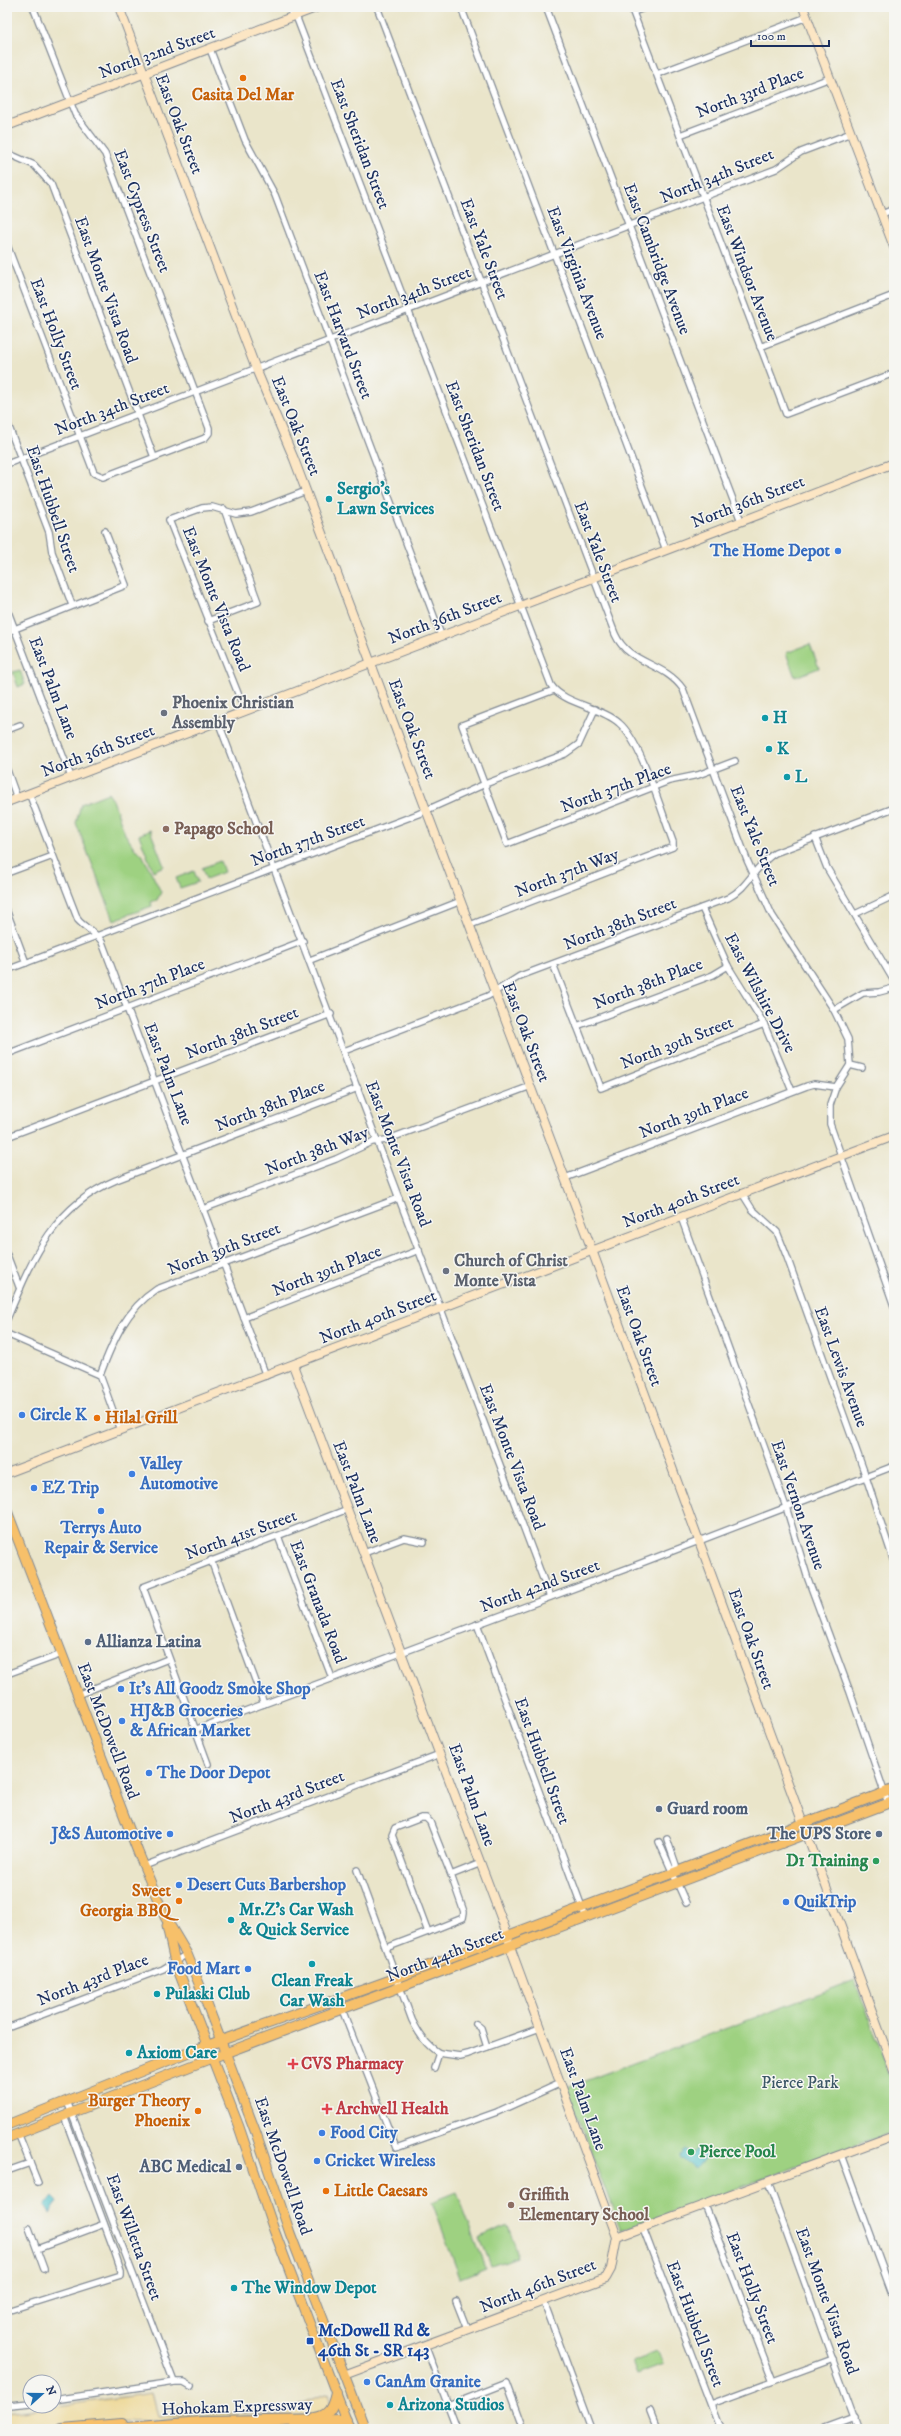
<svg xmlns="http://www.w3.org/2000/svg" width="901" height="2436" font-family="'IM FELL DW Pica',serif">
	<style>
		.green { fill: #9ed181; stroke: #5c8070 }
		.sand { fill: #eeda9e; stroke: #84847e }
		.water { fill: #56c4cb; stroke: #387a94 }
		.lines { fill: none; stroke-linecap: round; stroke-linejoin: round }
		.street-casing { stroke: #828a94; stroke-width: 8 }
		.secondary-casing { stroke: #828a94; stroke-width: 10 }
		.primary-casing { stroke: #828a94; stroke-width: 11 }
		.highway-casing { stroke: #828a94; stroke-width: 12 }
		.street { stroke: #fff; stroke-width: 5.5 }
		.secondary { stroke: #fce6c4; stroke-width: 8 }
		.primary { stroke: #f7c06b; stroke-width: 9 }
		.highway { stroke: #f7c06b; stroke-width: 10 }
		.food-dot { fill: #e8710a; stroke: #f6f6f2; stroke-width: 1.5 }
		.culture-dot { fill: #0f9aa8; stroke: #f6f6f2; stroke-width: 1.5 }
		.shop-dot { fill: #3f7fe0; stroke: #f6f6f2; stroke-width: 1.5 }
		.worship-dot { fill: #6b7280; stroke: #f6f6f2; stroke-width: 1.5 }
		.education-dot { fill: #8d6e63; stroke: #f6f6f2; stroke-width: 1.5 }
		.service-dot { fill: #5c6f8a; stroke: #f6f6f2; stroke-width: 1.5 }
		.leisure-dot { fill: #2e9e5b; stroke: #f6f6f2; stroke-width: 1.5 }
		.health-dot { fill: #e0444e; stroke: #f6f6f2; stroke-width: 1.5 }
		.transit-dot { fill: #1a4fb4; stroke: #f6f6f2; stroke-width: 1.5 }
		.labels { text-anchor: middle; dominant-baseline: central; stroke-width: 3; stroke-linejoin: round; paint-order: stroke }
		.street-label { font-size: 17px; fill: #1b2f5e; stroke: #f6f6f2 }
		.food-label { font-size: 17px; font-weight: bold; fill: #c56008; stroke: #f6f6f2; text-anchor: start }
		.culture-label { font-size: 17px; font-weight: bold; fill: #0d838f; stroke: #f6f6f2; text-anchor: start }
		.shop-label { font-size: 17px; font-weight: bold; fill: #366cbe; stroke: #f6f6f2; text-anchor: start }
		.worship-label { font-size: 17px; font-weight: bold; fill: #5b616d; stroke: #f6f6f2; text-anchor: start }
		.education-label { font-size: 17px; font-weight: bold; fill: #785e54; stroke: #f6f6f2; text-anchor: start }
		.service-label { font-size: 17px; font-weight: bold; fill: #4e5e75; stroke: #f6f6f2; text-anchor: start }
		.leisure-label { font-size: 17px; font-weight: bold; fill: #27864d; stroke: #f6f6f2; text-anchor: end }
		.health-label { font-size: 17px; font-weight: bold; fill: #be3a42; stroke: #f6f6f2; text-anchor: start }
		.park-label { font-size: 17px; fill: #3c5867; stroke: #f6f6f2 }
		.transit-label { font-size: 17px; font-weight: bold; fill: #164399; stroke: #f6f6f2; text-anchor: start }
	</style>
	<rect width="100%" height="100%" fill="#f6f6f2"/>
	<filter id="ink" filterUnits="userSpaceOnUse"><feTurbulence type="fractalNoise" baseFrequency=".025" numOctaves="2"/><feDisplacementMap in="SourceGraphic" scale="8" xChannelSelector="R" yChannelSelector="G"/><feConvolveMatrix kernelMatrix="1 2 1 2 8 2 1 2 1" color-interpolation-filters="sRGB"/></filter>
	<filter id="wash" filterUnits="userSpaceOnUse"><feTurbulence type="fractalNoise" baseFrequency=".012" numOctaves="4" result="noise"/><feDisplacementMap in="SourceGraphic" scale="16" xChannelSelector="R" yChannelSelector="G"/><feGaussianBlur stdDeviation="0.9" result="paint"/><feColorMatrix in="noise" values="0 0 0 0 0 0 0 0 0 0 0 0 0 0 0 0 0 1.4 0 .05"/><feComposite in="paint" operator="in"/></filter>
	<g filter="url(#wash)">
		<rect width="100%" height="100%" fill="#eae5ca"/>
		<g class="green">
			<path d="M810,644L819,668L795,677L786,653Z"/>
			<path d="M20,670L25,684L18,687L13,672Z"/>
			<path d="M108,793L113,800L125,834L135,849L142,854L161,892L157,900L151,902L152,906L114,920L76,823L81,804Z"/>
			<path d="M150,830L164,866L153,871L139,835Z"/>
			<path d="M220,861L224,872L206,879L202,868Z"/>
			<path d="M194,871L198,882L180,888L176,878Z"/>
			<path d="M855,1980L894,2086V2131L621,2231L567,2088Z"/>
			<path d="M457,2192L486,2268L460,2278L432,2202Z"/>
			<path d="M508,2225L517,2252L516,2257L491,2266L480,2237Z"/>
			<path d="M658,2352L663,2365L637,2375L632,2362Z"/>
		</g>
		<path class="sand" d="M152,2393L158,2416L231,2413L272,2415L329,2393L331,2401L330,2408L311,2415L201,2418L7,2429V2413Z"/>
		<g class="water">
			<path d="M699,2146L708,2153L696,2169L680,2156L685,2149L692,2154Z"/>
			<path d="M53,2196L58,2201L50,2214L45,2206Z"/>
		</g>
	</g>
	<g filter="url(#ink)">
		<g class="lines">
			<g class="street-casing">
				<g id="street">
					<path d="M289,7L293,17"/>
					<path d="M377,7L615,634C629,665 663,661 683,689L747,860L772,915L834,1010L848,1039L850,1065L836,1087L830,1105V1124L894,1306"/>
					<path d="M461,7L666,550"/>
					<path d="M546,7L741,521"/>
					<path d="M631,7L786,414L894,373"/>
					<path d="M633,12L647,7"/>
					<path d="M296,16L551,685C563,704 602,707 619,723C641,741 662,813 673,842V847L470,925"/>
					<path d="M210,49L245,140L275,195L441,635"/>
					<path d="M657,74L807,17"/>
					<path d="M680,135L830,78"/>
					<path d="M7,153L34,165L51,184L154,457"/>
					<path d="M882,214L894,209"/>
					<path d="M7,245L94,473L103,477L205,438L209,433V428L105,154L75,114L33,7"/>
					<path d="M760,347L894,295"/>
					<path d="M7,422L49,532L52,552L72,605"/>
					<path d="M7,464L776,169L801,152L851,133"/>
					<path d="M7,609L71,777"/>
					<path d="M208,621L258,602L224,509"/>
					<path d="M7,632L126,585L105,531"/>
					<path d="M554,690L462,725L507,844L669,781L698,775L735,761"/>
					<path d="M245,711L169,520L202,508L212,507L236,514L251,512L306,491"/>
					<path d="M218,721L550,1597"/>
					<path d="M7,730L20,725"/>
					<path d="M7,770L17,798"/>
					<path d="M29,793L78,920C86,929 97,933 102,942L266,1376"/>
					<path d="M815,837L827,868L894,981"/>
					<path d="M7,873L53,856"/>
					<path d="M702,908L728,966L764,1024L792,1091"/>
					<path d="M7,912L26,963"/>
					<path d="M855,914L891,897"/>
					<path d="M310,960L461,901"/>
					<path d="M553,964L601,1088L764,1024"/>
					<path d="M7,970L418,814L485,784L565,754L579,744L595,709"/>
					<path d="M834,1010L863,993L879,992L894,988"/>
					<path d="M577,1026L713,975L728,966"/>
					<path d="M344,1051L488,996L520,976L728,898C749,887 755,865 775,853L894,808"/>
					<path d="M7,1054L303,941"/>
					<path d="M850,1065L862,1068"/>
					<path d="M7,1137L331,1014"/>
					<path d="M565,1178L807,1086L814,1084L836,1087"/>
					<path d="M742,1193L752,1209L777,1232L787,1257L866,1477L894,1562"/>
					<path d="M203,1209L336,1159L372,1142L386,1140L531,1086"/>
					<path d="M681,1217L786,1507L808,1579L850,1692L888,1803"/>
					<path d="M7,1255L20,1289"/>
					<path d="M244,1318L419,1250"/>
					<path d="M7,1319C32,1260 52,1207 116,1180L358,1088"/>
					<path d="M7,1334L100,1375L120,1430"/>
					<path d="M100,1375C113,1341 125,1310 157,1289L399,1198"/>
					<path d="M278,1536L332,1678"/>
					<path d="M364,1553L404,1538L424,1542"/>
					<path d="M211,1560L264,1704"/>
					<path d="M477,1624L586,1918"/>
					<path d="M7,1674L62,1654"/>
					<path d="M77,1695L168,1659"/>
					<path d="M194,1730L631,1567L894,1466"/>
					<path d="M208,1764L143,1587L348,1509"/>
					<path d="M667,1839L676,1865L675,1873"/>
					<path d="M659,1842L686,1903"/>
					<path d="M144,1866L440,1754"/>
					<path d="M357,1870L412,2020C419,2034 426,2045 439,2053L434,2068"/>
					<path d="M451,1875L464,1912L463,1918L428,1932L392,1835L395,1828L421,1818H426L430,1822L451,1875L481,1863"/>
					<path d="M386,1948L428,1932"/>
					<path d="M338,1999L396,2148L497,2112L561,2083"/>
					<path d="M476,2024L481,2028L487,2047"/>
					<path d="M7,2028L163,1969L187,1954"/>
					<path d="M439,2053L460,2056L468,2054L540,2028"/>
					<path d="M67,2101L174,2382"/>
					<path d="M18,2133L38,2183"/>
					<path d="M841,2155L894,2299"/>
					<path d="M7,2171L30,2163"/>
					<path d="M768,2182L858,2429"/>
					<path d="M705,2205L773,2381"/>
					<path d="M29,2228L44,2269"/>
					<path d="M643,2228L720,2429"/>
					<path d="M37,2249L104,2224"/>
					<path d="M456,2301L467,2329"/>
					<path d="M544,2302L591,2429"/>
					<path d="M7,2311L121,2275V2271L114,2250L64,2116"/>
					<path d="M425,2345L457,2429"/>
					<path d="M54,2400L174,2382H184L191,2386"/>
					<path d="M7,2401L9,2405L30,2403"/>
					<path d="M711,2404L833,2359"/>
					<path d="M448,2406L507,2383L524,2429"/>
					<path d="M650,2411L657,2429"/>
					<path d="M825,2429L855,2418"/>
				</g>
			</g>
			<g class="secondary-casing">
				<g id="secondary">
					<path d="M119,7L256,369L294,459L589,1242L894,2071"/>
					<path d="M803,7L894,247"/>
					<path d="M7,126L318,7"/>
					<path d="M7,802L894,463"/>
					<path d="M293,1365L506,1931L512,1952L617,2237L611,2269L606,2278L344,2375"/>
					<path d="M7,1473L894,1136"/>
					<path d="M617,2237L894,2135"/>
				</g>
			</g>
			<g class="primary-casing">
				<g id="primary">
					<path d="M7,1511L138,1852L165,1917L187,1954L200,1986L256,2133L290,2233L365,2429"/>
					<path d="M167,1926L175,1962L239,2127L274,2230L348,2425"/>
					<path d="M7,2125L200,2048L396,1978L894,1789"/>
					<path d="M7,2138L204,2061L894,1801"/>
				</g>
			</g>
			<g class="highway-casing">
				<g id="highway">
					<path d="M315,2418C329,2416 333,2407 336,2393"/>
					<path d="M62,2429L122,2424"/>
					<path d="M114,2429L201,2422L346,2420"/>
					<path d="M294,2429L349,2427"/>
				</g>
			</g>
			<use href="#street" class="street"/>
			<use href="#secondary" class="secondary"/>
			<use href="#primary" class="primary"/>
			<use href="#highway" class="highway"/>
		</g>
	</g>
	<g class="food-dot">
		<circle cx="243" cy="78" r="4"/>
		<circle cx="97" cy="1418" r="4"/>
		<circle cx="179" cy="1901" r="4"/>
		<circle cx="198" cy="2111" r="4"/>
		<circle cx="326" cy="2191" r="4"/>
	</g>
	<g class="culture-dot">
		<circle cx="329" cy="499" r="4"/>
		<circle cx="765" cy="718" r="4"/>
		<circle cx="769" cy="749" r="4"/>
		<circle cx="787" cy="777" r="4"/>
		<circle cx="231" cy="1920" r="4"/>
		<circle cx="312" cy="1964" r="4"/>
		<circle cx="157" cy="1994" r="4"/>
		<circle cx="129" cy="2053" r="4"/>
		<circle cx="234" cy="2288" r="4"/>
		<circle cx="390" cy="2405" r="4"/>
	</g>
	<g class="shop-dot">
		<circle cx="838" cy="551" r="4"/>
		<circle cx="22" cy="1415" r="4"/>
		<circle cx="132" cy="1474" r="4"/>
		<circle cx="34" cy="1488" r="4"/>
		<circle cx="101" cy="1511" r="4"/>
		<circle cx="121" cy="1689" r="4"/>
		<circle cx="122" cy="1721" r="4"/>
		<circle cx="149" cy="1773" r="4"/>
		<circle cx="170" cy="1834" r="4"/>
		<circle cx="179" cy="1885" r="4"/>
		<circle cx="786" cy="1902" r="4"/>
		<circle cx="248" cy="1969" r="4"/>
		<circle cx="322" cy="2133" r="4"/>
		<circle cx="317" cy="2161" r="4"/>
		<circle cx="367" cy="2382" r="4"/>
	</g>
	<g class="worship-dot">
		<circle cx="164" cy="713" r="4"/>
		<circle cx="446" cy="1271" r="4"/>
	</g>
	<g class="education-dot">
		<circle cx="166" cy="829" r="4"/>
		<circle cx="511" cy="2205" r="4"/>
	</g>
	<g class="service-dot">
		<circle cx="88" cy="1642" r="4"/>
		<circle cx="659" cy="1809" r="4"/>
		<circle cx="879" cy="1834" r="4"/>
		<circle cx="239" cy="2167" r="4"/>
	</g>
	<g class="leisure-dot">
		<circle cx="876" cy="1861" r="4"/>
		<circle cx="691" cy="2152" r="4"/>
	</g>
	<g class="health-dot">
		<path d="M291 2058h4v4h4v4h-4v4h-4v-4h-4v-4h4z"/>
		<path d="M325 2103h4v4h4v4h-4v4h-4v-4h-4v-4h4z"/>
	</g>
	<rect class="transit-dot" x="306" y="2337" width="8" height="8" rx="2"/>
	<g class="labels">
		<g class="street-label">
			<text transform="translate(157 53) rotate(-20)">North 32nd Street</text>
			<text transform="translate(750 93) rotate(-21)">North 33rd Place</text>
			<text transform="translate(179 124) rotate(69)">East Oak Street</text>
			<text transform="translate(360 144) rotate(69)">East Sheridan Street</text>
			<text transform="translate(717 176) rotate(-22)">North 34th Street</text>
			<text transform="translate(142 211) rotate(69)">East Cypress Street</text>
			<text transform="translate(484 249) rotate(69)">East Yale Street</text>
			<text transform="translate(657 259) rotate(69)">East Cambridge Avenue</text>
			<text transform="translate(577 273) rotate(69)">East Virginia Avenue</text>
			<text transform="translate(747 273) rotate(69)">East Windsor Avenue</text>
			<text transform="translate(106 290) rotate(70)">East Monte Vista Road</text>
			<text transform="translate(414 293) rotate(-21)">North 34th Street</text>
			<text transform="translate(56 334) rotate(69)">East Holly Street</text>
			<text transform="translate(343 335) rotate(69)">East Harvard Street</text>
			<text transform="translate(112 409) rotate(-21)">North 34th Street</text>
			<text transform="translate(296 426) rotate(68)">East Oak Street</text>
			<text transform="translate(475 446) rotate(69)">East Sheridan Street</text>
			<text transform="translate(748 502) rotate(-21)">North 36th Street</text>
			<text transform="translate(53 509) rotate(71)">East Hubbell Street</text>
			<text transform="translate(598 552) rotate(69)">East Yale Street</text>
			<text transform="translate(216 599) rotate(68)">East Monte Vista Road</text>
			<text transform="translate(445 618) rotate(-21)">North 36th Street</text>
			<text transform="translate(53 688) rotate(69)">East Palm Lane</text>
			<text transform="translate(412 729) rotate(69)">East Oak Street</text>
			<text transform="translate(98 751) rotate(-21)">North 36th Street</text>
			<text transform="translate(616 788) rotate(-20)">North 37th Place</text>
			<text transform="translate(755 836) rotate(68)">East Yale Street</text>
			<text transform="translate(308 841) rotate(-20)">North 37th Street</text>
			<text transform="translate(567 873) rotate(-21)">North 37th Way</text>
			<text transform="translate(620 924) rotate(-21)">North 38th Street</text>
			<text transform="translate(150 984) rotate(-21)">North 37th Place</text>
			<text transform="translate(648 984) rotate(-21)">North 38th Place</text>
			<text transform="translate(760 993) rotate(62)">East Wilshire Drive</text>
			<text transform="translate(526 1032) rotate(69)">East Oak Street</text>
			<text transform="translate(242 1033) rotate(-21)">North 38th Street</text>
			<text transform="translate(677 1043) rotate(-21)">North 39th Street</text>
			<text transform="translate(168 1074) rotate(69)">East Palm Lane</text>
			<text transform="translate(270 1106) rotate(-21)">North 38th Place</text>
			<text transform="translate(694 1113) rotate(-21)">North 39th Place</text>
			<text transform="translate(317 1151) rotate(-21)">North 38th Way</text>
			<text transform="translate(398 1154) rotate(69)">East Monte Vista Road</text>
			<text transform="translate(681 1201) rotate(-21)">North 40th Street</text>
			<text transform="translate(224 1249) rotate(-21)">North 39th Street</text>
			<text transform="translate(327 1271) rotate(-21)">North 39th Place</text>
			<text transform="translate(378 1317) rotate(-21)">North 40th Street</text>
			<text transform="translate(639 1336) rotate(70)">East Oak Street</text>
			<text transform="translate(841 1367) rotate(70)">East Lewis Avenue</text>
			<text transform="translate(512 1457) rotate(69)">East Monte Vista Road</text>
			<text transform="translate(357 1492) rotate(69)">East Palm Lane</text>
			<text transform="translate(798 1505) rotate(71)">East Vernon Avenue</text>
			<text transform="translate(241 1535) rotate(-20)">North 41st Street</text>
			<text transform="translate(540 1586) rotate(-20)">North 42nd Street</text>
			<text transform="translate(318 1602) rotate(69)">East Granada Road</text>
			<text transform="translate(751 1639) rotate(70)">East Oak Street</text>
			<text transform="translate(108 1731) rotate(69)">East McDowell Road</text>
			<text transform="translate(542 1761) rotate(70)">East Hubbell Street</text>
			<text transform="translate(472 1795) rotate(70)">East Palm Lane</text>
			<text transform="translate(287 1797) rotate(-21)">North 43rd Street</text>
			<text transform="translate(445 1955) rotate(-21)">North 44th Street</text>
			<text transform="translate(93 1980) rotate(-21)">North 43rd Place</text>
			<text transform="translate(583 2099) rotate(70)">East Palm Lane</text>
			<text transform="translate(283 2166) rotate(71)">East McDowell Road</text>
			<text transform="translate(134 2237) rotate(70)">East Willetta Street</text>
			<text transform="translate(538 2286) rotate(-21)">North 46th Street</text>
			<text transform="translate(752 2288) rotate(69)">East Holly Street</text>
			<text transform="translate(827 2301) rotate(70)">East Monte Vista Road</text>
			<text transform="translate(695 2324) rotate(69)">East Hubbell Street</text>
			<text transform="translate(237 2407) rotate(-2)">Hohokam Expressway</text>
		</g>
		<g class="food-label">
			<text x="243" y="95" text-anchor="middle">Casita Del Mar</text>
			<text x="105" y="1418">Hilal Grill</text>
			<text x="171" y="1891" text-anchor="end">Sweet<tspan x="171" dy="20">Georgia BBQ</tspan></text>
			<text x="190" y="2101" text-anchor="end">Burger Theory<tspan x="190" dy="20">Phoenix</tspan></text>
			<text x="334" y="2191">Little Caesars</text>
		</g>
		<g class="culture-label">
			<text x="337" y="489">Sergio's<tspan x="337" dy="20">Lawn Services</tspan></text>
			<text x="773" y="718">H</text>
			<text x="777" y="749">K</text>
			<text x="795" y="777">L</text>
			<text x="239" y="1910">Mr.Z's Car Wash<tspan x="239" dy="20">&amp; Quick Service</tspan></text>
			<text x="312" y="1981" text-anchor="middle">Clean Freak<tspan x="312" dy="20">Car Wash</tspan></text>
			<text x="165" y="1994">Pulaski Club</text>
			<text x="137" y="2053">Axiom Care</text>
			<text x="242" y="2288">The Window Depot</text>
			<text x="398" y="2405">Arizona Studios</text>
		</g>
		<g class="shop-label">
			<text x="830" y="551" text-anchor="end">The Home Depot</text>
			<text x="30" y="1415">Circle K</text>
			<text x="140" y="1464">Valley<tspan x="140" dy="20">Automotive</tspan></text>
			<text x="42" y="1488">EZ Trip</text>
			<text x="101" y="1528" text-anchor="middle">Terrys Auto<tspan x="101" dy="20">Repair &amp; Service</tspan></text>
			<text x="129" y="1689">It's All Goodz Smoke Shop</text>
			<text x="130" y="1711">HJ&amp;B Groceries<tspan x="130" dy="20">&amp; African Market</tspan></text>
			<text x="157" y="1773">The Door Depot</text>
			<text x="162" y="1834" text-anchor="end">J&amp;S Automotive</text>
			<text x="187" y="1885">Desert Cuts Barbershop</text>
			<text x="794" y="1902">QuikTrip</text>
			<text x="240" y="1969" text-anchor="end">Food Mart</text>
			<text x="330" y="2133">Food City</text>
			<text x="325" y="2161">Cricket Wireless</text>
			<text x="375" y="2382">CanAm Granite</text>
		</g>
		<g class="worship-label">
			<text x="172" y="703">Phoenix Christian<tspan x="172" dy="20">Assembly</tspan></text>
			<text x="454" y="1261">Church of Christ<tspan x="454" dy="20">Monte Vista</tspan></text>
		</g>
		<g class="education-label">
			<text x="174" y="829">Papago School</text>
			<text x="519" y="2195">Griffith<tspan x="519" dy="20">Elementary School</tspan></text>
		</g>
		<g class="service-label">
			<text x="96" y="1642">Allianza Latina</text>
			<text x="667" y="1809">Guard room</text>
			<text x="871" y="1834" text-anchor="end">The UPS Store</text>
			<text x="231" y="2167" text-anchor="end">ABC Medical</text>
		</g>
		<g class="leisure-label">
			<text x="868" y="1861">D1 Training</text>
			<text x="699" y="2152" text-anchor="start">Pierce Pool</text>
		</g>
		<g class="health-label">
			<text x="301" y="2064">CVS Pharmacy</text>
			<text x="336" y="2109">Archwell Health</text>
		</g>
		<g class="park-label">
			<text x="800" y="2083">Pierce Park</text>
		</g>
		<g class="transit-label">
			<text x="318" y="2331">McDowell Rd &amp;<tspan x="318" dy="20">46th St - SR 143</tspan></text>
		</g>
	</g>
	<rect width="901" height="2436" fill="none" stroke="#f6f6f2" stroke-width="24"/>
	<g transform="translate(42 2394) rotate(69)"><circle r="19" fill="#f6f6f2" stroke="#9ea6b7"/>
	<path d="M0-3L7 15L0 10L-7 15Z" fill="#1f6fb2"/>
	<text y="-6" font-size="11" font-weight="bold" text-anchor="middle" fill="#1b2f5e">N</text>
	</g>
	<path d="M751 40v6h78v-6" fill="none" stroke="#1b2f5e" stroke-width="2"/>
	<text x="757" y="40" font-size="12" fill="#1b2f5e" stroke="#f6f6f2" stroke-width="3" paint-order="stroke">100 m</text>
</svg>
